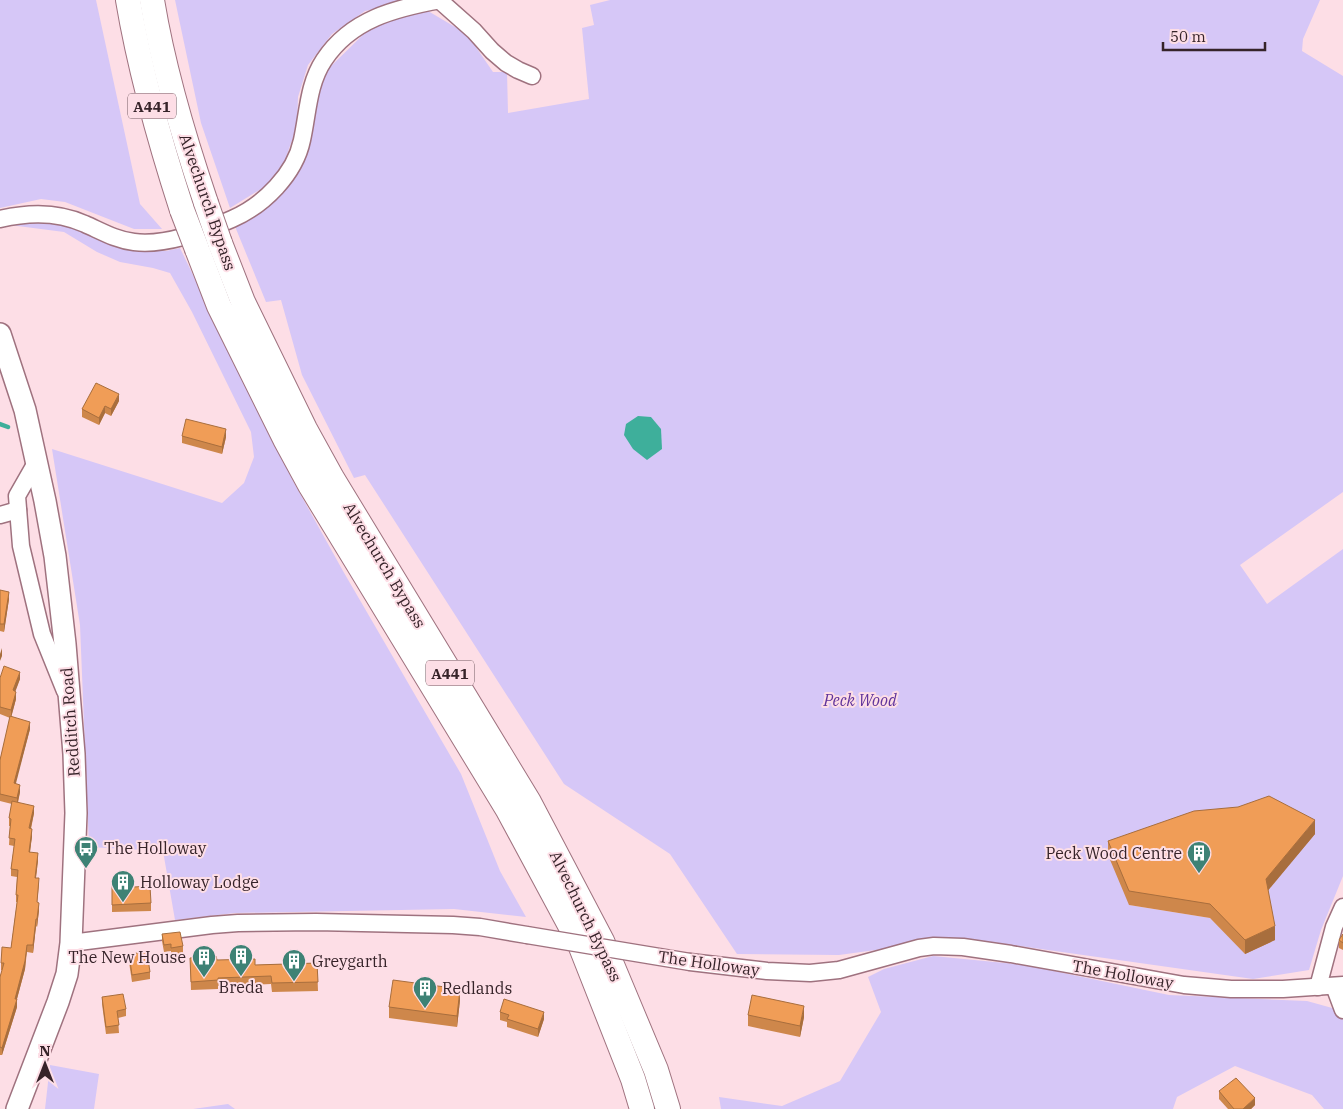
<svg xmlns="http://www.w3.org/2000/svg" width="1343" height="1109" font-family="'IBM Plex Serif',serif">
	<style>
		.green { fill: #d6c7f7; fill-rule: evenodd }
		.water { fill: #3eaf9b }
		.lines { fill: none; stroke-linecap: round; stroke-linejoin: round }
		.stream { stroke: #3eaf9b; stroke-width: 4.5 }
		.minor-casing { stroke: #9f727f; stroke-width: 19 }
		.major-casing { stroke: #9f727f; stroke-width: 24 }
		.highway-casing { stroke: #9f727f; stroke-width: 26 }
		.minor { stroke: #fff; stroke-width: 16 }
		.major { stroke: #fff; stroke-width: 21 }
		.highway { stroke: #fff; stroke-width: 24 }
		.minor-bridge-casing { stroke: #9f727f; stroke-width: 19; stroke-linecap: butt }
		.highway-bridge-casing { stroke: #9f727f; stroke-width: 26; stroke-linecap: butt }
		.minor-bridge { stroke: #fff; stroke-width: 16 }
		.highway-bridge { stroke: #fff; stroke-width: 24 }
		.wall { fill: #ce874b }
		.shaded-wall { fill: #a86e3d }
		.building { fill: #f09d57; stroke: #a86e3d }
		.labels { text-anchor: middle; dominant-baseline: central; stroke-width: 4; stroke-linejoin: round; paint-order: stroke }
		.shield { fill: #fddee6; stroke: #725b62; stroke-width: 1 }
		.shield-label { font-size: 15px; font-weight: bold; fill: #362329 }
		.street-label { font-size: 16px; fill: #362329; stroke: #fddee6 }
		.park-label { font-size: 16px; font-style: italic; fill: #60339b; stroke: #fddee6 }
		.poi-label { font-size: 16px; fill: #362329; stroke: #fddee6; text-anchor: start }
	</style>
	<rect width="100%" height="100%" fill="#fddee6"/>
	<g class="green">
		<path d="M0,0H96L140,204L162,229H134L65,202L41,199L0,208Z"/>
		<path d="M175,0H417L365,11L332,34L308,65L298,97L297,126L284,163L266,186L230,208L201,123Z"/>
		<path d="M610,0H1320L1303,39L1302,51L1343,76V492L1240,565L1267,604L1343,549V876L1321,930L1309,970L1253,979L964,938L839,955L737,954L670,854L564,784L365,475L354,478L302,375L281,300L266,302L234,224L263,207L313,105L327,70L375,23L428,11L467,34L493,72H507L508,113L589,99L582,28L594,25L590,5ZM1314,834L1266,893L1245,953L1210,918L1129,905Z"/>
		<path d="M47,220L69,224L100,240L140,251H166L180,248L292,479L343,571L461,774L500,871L526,917L454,909L235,913L175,920L163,851L89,847L80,625L52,449L222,503L244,483L254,457L251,432L192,312L170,273L153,268L120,262L97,252L64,232L10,225Z"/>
		<path d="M933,956L1025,965L1169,995L1307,1001L1343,1011V1109H1324L1312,1095L1235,1066L1177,1097L1173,1109H721L719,1097L782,1106L840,1081L881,1012L868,977L884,969Z"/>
		<path d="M50,1065L99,1074L94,1109H45Z"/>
		<path d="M228,1104L235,1109H193Z"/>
	</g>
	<path class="water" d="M638,416L651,417L661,429L662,449L647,460L633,449L624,435L626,424Z"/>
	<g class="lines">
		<path class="stream" d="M0,424L8,427"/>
		<g class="minor-casing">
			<g id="minor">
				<path d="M439,0L474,31L492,51L506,63L518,70L532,76"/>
				<path d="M0,219C29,212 57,211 85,224C101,231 116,240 134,242C164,246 205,231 232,219C264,205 295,174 302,140C308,113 308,84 324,60C351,19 396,8 441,0"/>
				<path d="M37,461L17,496L21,546L42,634L65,691"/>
				<path d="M0,515L18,510"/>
				<path d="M71,943L212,925L238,923L316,922L453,925L480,927L527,935"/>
				<path d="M690,962L767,971L810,973L839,970L919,948L934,946L963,947L1011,954L1184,985L1231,989H1283L1343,985"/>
				<path d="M1334,986L1343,1010"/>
				<path d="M1318,987L1334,927L1343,907"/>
			</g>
		</g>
		<g class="major-casing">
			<path id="major" d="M0,334L25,410L45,501L55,556L65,644L74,754L76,813L71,943L67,974L58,1002L17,1109"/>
		</g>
		<g class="highway-casing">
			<g id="highway">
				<path d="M128,0C140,71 160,142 182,210"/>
				<path d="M152,0C163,68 184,138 206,203"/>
				<path d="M220,243L243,302L305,429L332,478L529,802L602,941L656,1070L668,1109"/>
				<path d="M197,249L219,306L285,439L310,485L508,810L579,942L633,1079L642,1109"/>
			</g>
		</g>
		<use href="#minor" class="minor"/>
		<use href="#major" class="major"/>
		<use href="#highway" class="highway"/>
		<g class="minor-bridge-casing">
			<path id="minor-bridge" d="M527,935L690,962"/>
		</g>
		<g class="highway-bridge-casing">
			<g id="highway-bridge">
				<path d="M206,203L220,243"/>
				<path d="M182,210L197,249"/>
			</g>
		</g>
		<use href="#minor-bridge" class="minor-bridge"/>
		<use href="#highway-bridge" class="highway-bridge"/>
	</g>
	<g class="wall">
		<path d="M119,401L111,416L105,413L99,425L82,417V409Z"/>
		<path d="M182,436L226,437L222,454L182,443Z"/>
		<path d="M0,590L9,599L4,632L0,631Z"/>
		<path d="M0,678L20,679L15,691L16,699L11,717L30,729L15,784L20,792L18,803L34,813L31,829L32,836L30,852L38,860L36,878L39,885L37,903L39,910L37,927L36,926L33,953L27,952L25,969L17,999V1007L2,1055H0V977L2,970H1V963L11,948L17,902H16V895L17,877L11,876V869L14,846L9,845L10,826H9V818L12,804L0,801V760L10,718L0,714Z"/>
		<path d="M1315,834L1268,890L1275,940L1245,954L1210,918L1129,905L1108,855V841Z"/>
		<path d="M112,886L134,887L151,903V911L112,912Z"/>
		<path d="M162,934L183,946V954L171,955V951L164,952L162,941Z"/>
		<path d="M1343,934V950L1339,948V940Z"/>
		<path d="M129,954L150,972V979L132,982L129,962Z"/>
		<path d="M190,958L217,960L255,965L317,963L318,991L272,992L271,984L218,986V989L191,990Z"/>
		<path d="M102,997L126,1009V1016L118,1018L119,1033L106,1034L102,1004Z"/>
		<path d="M460,1000L457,1027L389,1018V1007Z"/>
		<path d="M500,1012L544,1019L538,1037L507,1027V1022L500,1020Z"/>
		<path d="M748,1015L804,1017L800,1037L748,1026Z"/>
		<path d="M1219,1091L1255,1105L1251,1109H1228L1219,1099Z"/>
	</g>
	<g class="shaded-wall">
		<path d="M119,394V401L111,416V409Z"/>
		<path d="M105,406V413L99,425V418Z"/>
		<path d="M226,429V437L222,454V447Z"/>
		<path d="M9,592V599L4,632V624Z"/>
		<path d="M2,648V656L0,661V654Z"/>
		<path d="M20,672V679L13,698V690Z"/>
		<path d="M16,692V699L11,718V710Z"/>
		<path d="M30,722V729L14,791V783Z"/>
		<path d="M20,785V792L17,805V798Z"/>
		<path d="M34,806V813L29,836V828Z"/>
		<path d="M1315,820V834L1266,893V879Z"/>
		<path d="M32,829V836L29,859V852Z"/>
		<path d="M38,853V860L35,885V878Z"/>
		<path d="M39,903V910L37,927V919Z"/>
		<path d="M36,919V926L33,953V945Z"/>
		<path d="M1275,926V940L1245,954V940Z"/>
		<path d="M27,945L25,969L15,1006L17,999V1007L2,1055V1048L15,999Z"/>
		<path d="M460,989V1000L457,1027V1016Z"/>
		<path d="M804,1006V1017L800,1037V1026Z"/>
		<path d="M544,1012V1019L538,1037V1029Z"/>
		<path d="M1255,1098V1105L1251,1109H1243Z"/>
	</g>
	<g class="building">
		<path d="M96,383L119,394L111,409L105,406L99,418L82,409Z"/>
		<path d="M186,419L226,429L222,447L182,436Z"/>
		<path d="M0,590L9,592L4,624H0Z"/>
		<path d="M4,666L20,672L13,690L16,692L11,710L0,707V678Z"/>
		<path d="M10,716L30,722L14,783L20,785L17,798L0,794V760Z"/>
		<path d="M1269,796L1315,820L1266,879L1275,926L1245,940L1210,904L1129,891L1108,841L1194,811L1238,807Z"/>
		<path d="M12,801L34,806L29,828L32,829L29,852L38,853L35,878H39L37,902L39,903L37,919H36L33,945H27L25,961L15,999H17L2,1048L0,1047V977L4,963H1L2,947L11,948L18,895H16L18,870L11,869L15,839L9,838L11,819L9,818Z"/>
		<path d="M112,886H134V887L150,886L151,903L112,905Z"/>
		<path d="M180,932L183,946L171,948V944L164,945L162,934Z"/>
		<path d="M1343,934V943L1339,940Z"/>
		<path d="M147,952L150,972L132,975L129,954Z"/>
		<path d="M216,956L217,960L255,959V965L317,963L318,982L272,983L271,976L218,978V980L191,982L190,958Z"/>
		<path d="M393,980L460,989L457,1016L389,1007Z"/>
		<path d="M123,994L126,1009L117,1011L119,1025L106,1027L102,997Z"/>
		<path d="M752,995L804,1006L800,1026L748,1015Z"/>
		<path d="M504,999L544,1012L538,1029L507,1019L509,1015L500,1012Z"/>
		<path d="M1236,1078L1255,1098L1243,1109H1234L1219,1091Z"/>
	</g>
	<defs>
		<g id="bus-pin" transform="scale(1.25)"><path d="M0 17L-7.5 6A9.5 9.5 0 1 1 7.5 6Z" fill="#3e8275" stroke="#fddee6"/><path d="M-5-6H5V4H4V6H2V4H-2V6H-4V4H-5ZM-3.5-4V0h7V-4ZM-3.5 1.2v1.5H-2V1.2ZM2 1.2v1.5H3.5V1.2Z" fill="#fff"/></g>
		<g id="building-pin" transform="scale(1.25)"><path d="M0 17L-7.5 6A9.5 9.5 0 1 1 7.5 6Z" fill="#3e8275" stroke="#fddee6"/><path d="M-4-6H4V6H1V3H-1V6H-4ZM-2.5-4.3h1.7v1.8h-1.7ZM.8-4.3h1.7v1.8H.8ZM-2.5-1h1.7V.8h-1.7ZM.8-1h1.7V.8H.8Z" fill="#fff"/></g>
	</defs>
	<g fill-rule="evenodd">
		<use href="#bus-pin" x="86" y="848"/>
		<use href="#building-pin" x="1199" y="853"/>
		<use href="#building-pin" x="123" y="882"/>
		<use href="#building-pin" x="241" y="956"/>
		<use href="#building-pin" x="204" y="957"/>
		<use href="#building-pin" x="294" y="961"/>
		<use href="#building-pin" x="425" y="988"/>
	</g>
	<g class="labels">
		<g class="shield">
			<rect x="128" y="93.5" width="48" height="25" rx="4"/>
			<rect x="426" y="660.5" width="48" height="25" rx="4"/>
		</g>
		<g class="shield-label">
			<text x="152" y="106">A441</text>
			<text x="450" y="673">A441</text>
		</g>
		<g class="street-label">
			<text transform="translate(208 202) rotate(71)">Alvechurch Bypass</text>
			<text transform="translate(385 565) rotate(59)">Alvechurch Bypass</text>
			<text transform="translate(70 722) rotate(-94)">Redditch Road</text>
			<text transform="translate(586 916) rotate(64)">Alvechurch Bypass</text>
			<text transform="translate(709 963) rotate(8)">The Holloway</text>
			<text transform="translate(1123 974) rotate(10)">The Holloway</text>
		</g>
		<g class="park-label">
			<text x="860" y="700">Peck Wood</text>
		</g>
		<g class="poi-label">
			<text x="104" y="848">The Holloway</text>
			<text x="1182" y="853" text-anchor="end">Peck Wood Centre</text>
			<text x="140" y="882">Holloway Lodge</text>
			<text x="186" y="957" text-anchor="end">The New House</text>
			<text x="312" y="961">Greygarth</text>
			<text x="241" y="987" text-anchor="middle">Breda</text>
			<text x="442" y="988">Redlands</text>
		</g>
	</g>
	<g transform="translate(45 1064)" stroke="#fddee6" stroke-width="4" paint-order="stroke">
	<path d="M0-4L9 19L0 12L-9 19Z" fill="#362329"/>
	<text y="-8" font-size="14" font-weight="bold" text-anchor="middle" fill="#362329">N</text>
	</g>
	<path d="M1163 42v8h102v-8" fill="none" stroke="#362329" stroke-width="2.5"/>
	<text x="1170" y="42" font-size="15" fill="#362329" stroke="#fddee6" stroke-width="4" paint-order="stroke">50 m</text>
</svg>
